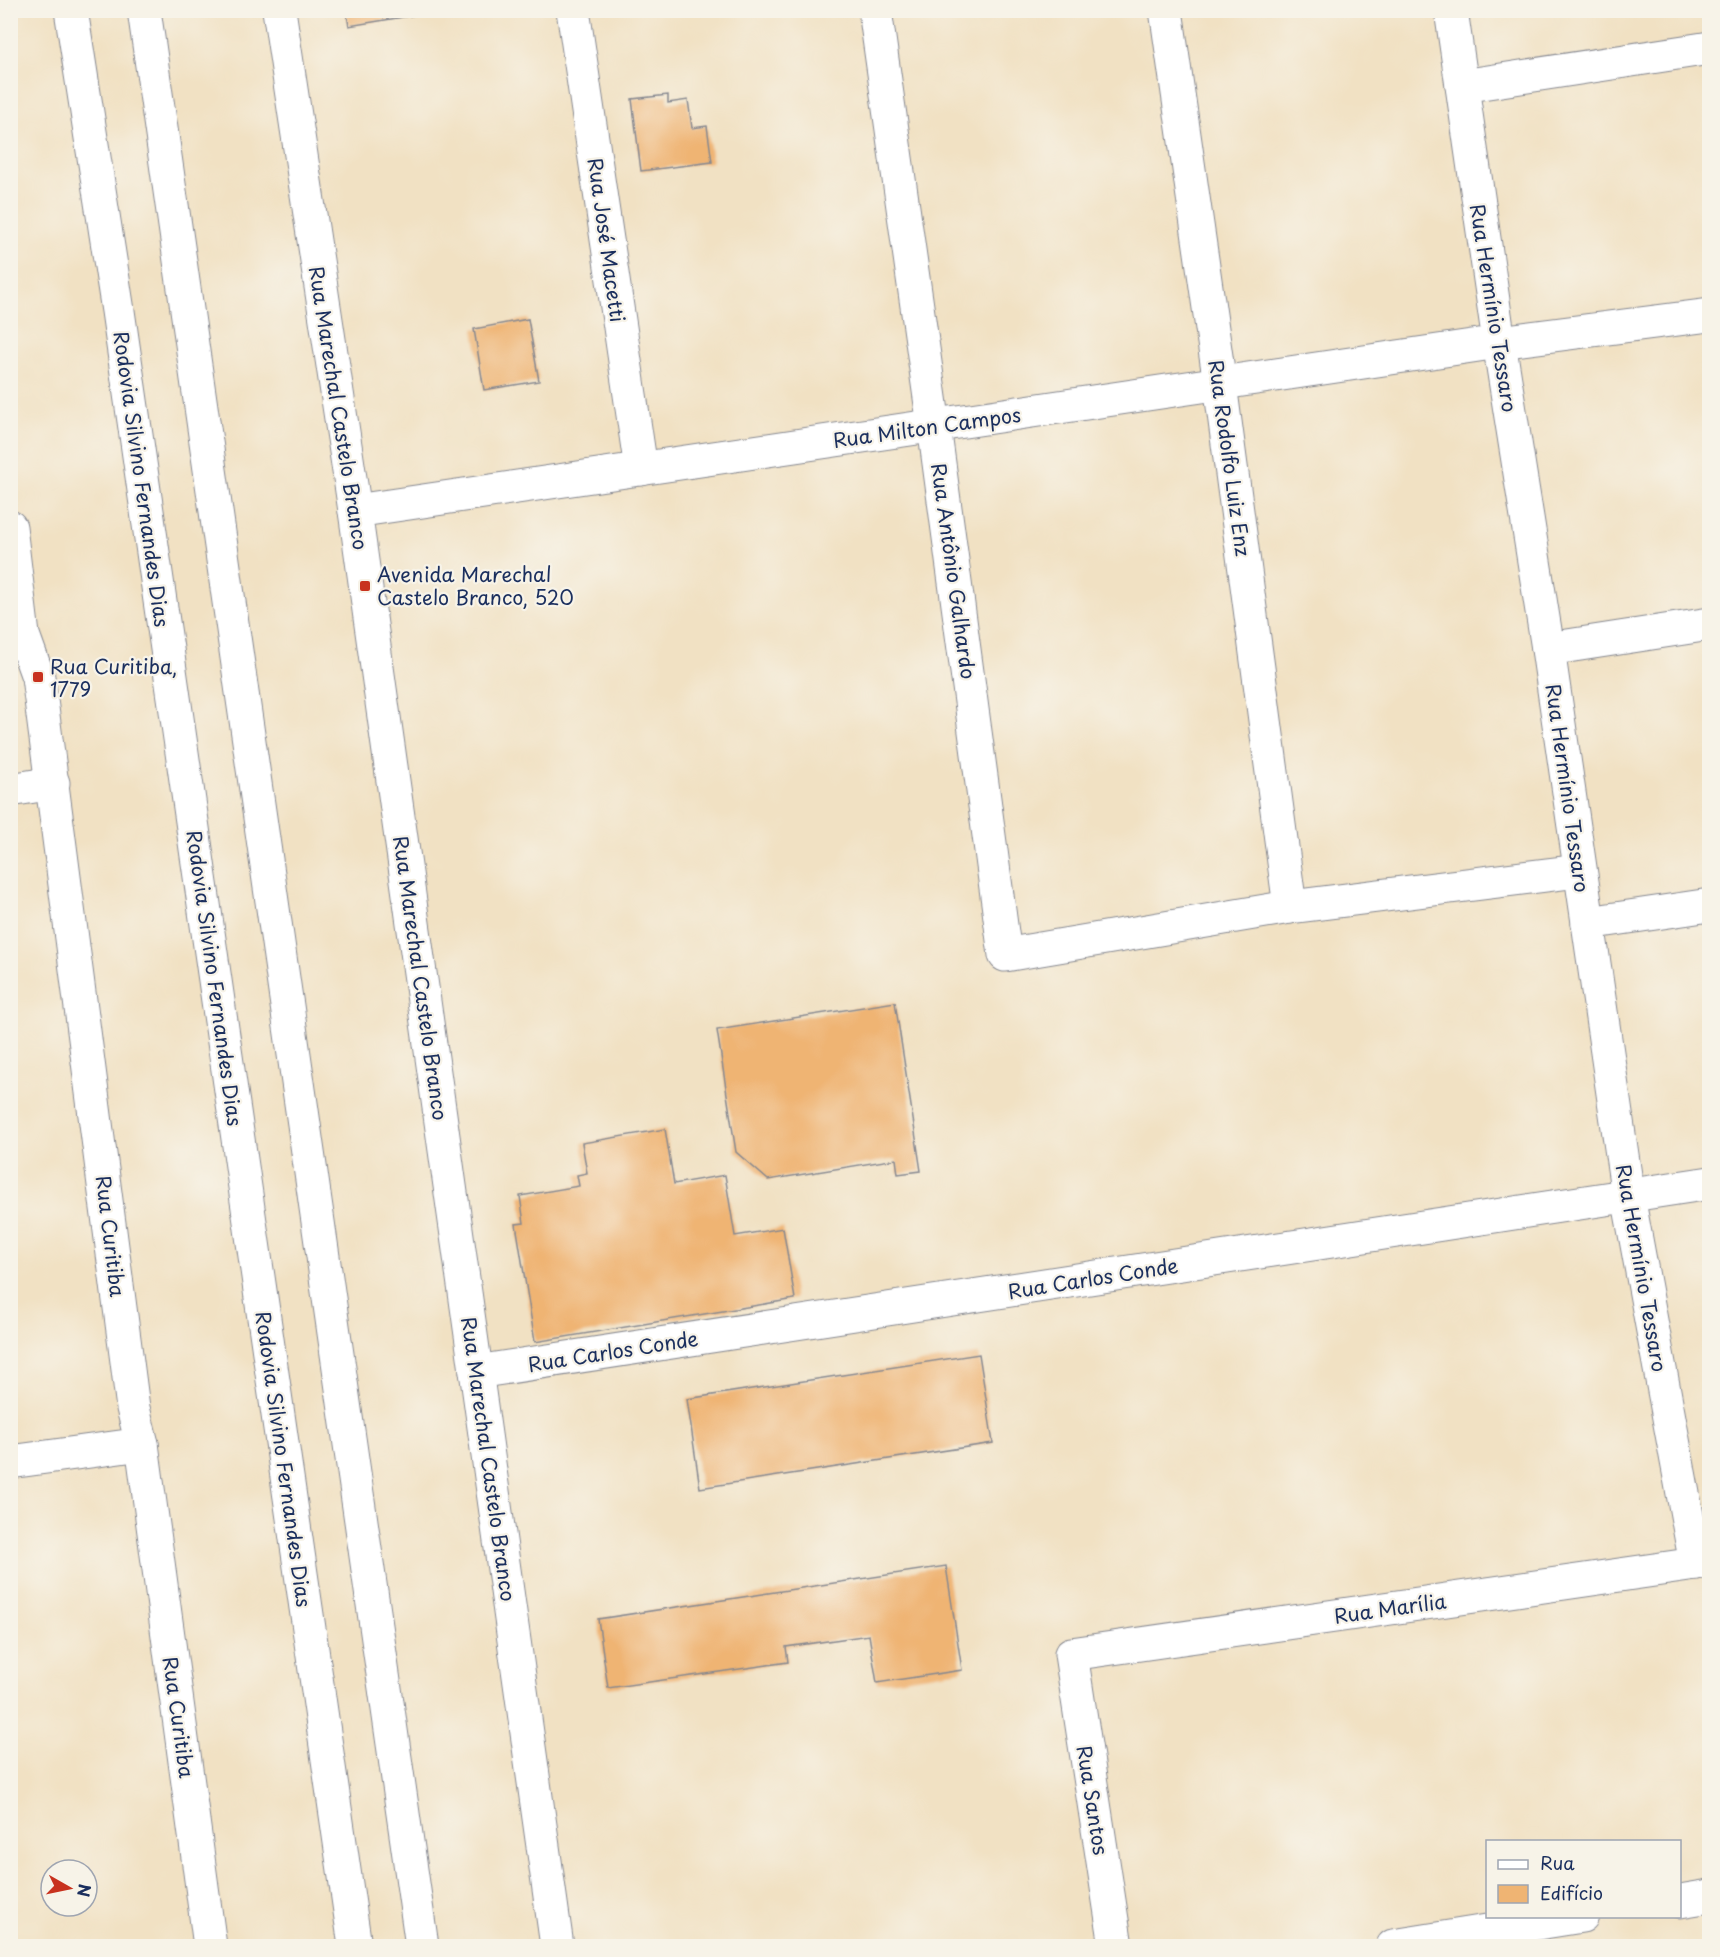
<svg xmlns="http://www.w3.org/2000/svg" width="1720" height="1957" font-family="'Playpen Sans',sans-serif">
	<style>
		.building { fill: #efb473 }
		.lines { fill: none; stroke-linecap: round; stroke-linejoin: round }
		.minor-casing { stroke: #868890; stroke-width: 35 }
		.tertiary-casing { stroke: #868890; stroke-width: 35 }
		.motorway-casing { stroke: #868890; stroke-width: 35 }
		.minor { stroke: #fff; stroke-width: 33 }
		.tertiary { stroke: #fff; stroke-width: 33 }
		.motorway { stroke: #fff; stroke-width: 33 }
		.poi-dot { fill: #c8321e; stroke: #f7f3e8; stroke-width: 2 }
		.labels { text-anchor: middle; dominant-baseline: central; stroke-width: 4.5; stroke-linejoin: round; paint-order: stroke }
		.street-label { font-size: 20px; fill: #1b2f5e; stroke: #f7f3e8 }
		.poi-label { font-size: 20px; fill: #1b2f5e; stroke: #f7f3e8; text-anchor: start }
	</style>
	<rect width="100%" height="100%" fill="#f7f3e8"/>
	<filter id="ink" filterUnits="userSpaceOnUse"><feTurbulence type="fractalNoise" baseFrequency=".0167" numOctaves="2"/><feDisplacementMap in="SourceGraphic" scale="12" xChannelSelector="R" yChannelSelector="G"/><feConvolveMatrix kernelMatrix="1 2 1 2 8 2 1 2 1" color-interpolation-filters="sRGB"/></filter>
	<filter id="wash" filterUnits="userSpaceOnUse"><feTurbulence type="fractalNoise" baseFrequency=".008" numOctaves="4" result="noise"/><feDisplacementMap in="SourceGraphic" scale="24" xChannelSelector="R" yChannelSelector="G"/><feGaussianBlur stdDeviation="1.35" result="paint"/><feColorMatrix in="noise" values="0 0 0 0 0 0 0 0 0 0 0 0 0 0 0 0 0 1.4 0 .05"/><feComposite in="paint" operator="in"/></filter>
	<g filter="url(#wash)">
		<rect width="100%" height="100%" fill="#f1e1c3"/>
		<g id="blocks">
			<g class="building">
				<path d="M346,10H433V12L349,26Z"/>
				<path d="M668,95V103L688,100L692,128L707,126L712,162L641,171L632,99Z"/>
				<path d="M528,319L539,381L484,390L474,329Z"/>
				<path d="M895,1002L921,1171L898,1174L896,1159L768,1180L736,1152L717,1030Z"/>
				<path d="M665,1129L674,1184L725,1175L735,1236L783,1228L795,1299L535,1342L516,1224L524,1223L520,1196L579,1186L577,1175L587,1173L582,1143Z"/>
				<path d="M979,1354L993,1443L700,1488L687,1399Z"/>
				<path d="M946,1566L962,1670L877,1683L869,1635L786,1647L788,1662L608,1688L598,1619Z"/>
			</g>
		</g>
	</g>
	<g filter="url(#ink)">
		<use href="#blocks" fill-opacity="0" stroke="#868890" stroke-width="1.5"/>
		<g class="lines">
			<g class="minor-casing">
				<g id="minor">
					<path d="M573,10L641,469"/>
					<path d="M875,10L934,426L1005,955L1290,907L1579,871"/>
					<path d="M1166,10L1220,384L1290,907"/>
					<path d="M1451,10L1499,342L1548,649L1628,1196L1696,1564"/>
					<path d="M1462,86L1710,48"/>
					<path d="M355,511L1499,342L1710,315"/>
					<path d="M1548,649L1710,624"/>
					<path d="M10,790L53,783"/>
					<path d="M1588,923L1710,905"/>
					<path d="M476,1372L1710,1183"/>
					<path d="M10,1462L142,1444"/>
					<path d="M1680,1901L1710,1896"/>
					<path d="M1116,1946L1071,1654L1710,1562"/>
					<path d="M1393,1946L1582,1916"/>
				</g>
			</g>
			<g class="tertiary-casing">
				<g id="tertiary">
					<path d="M279,10L355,511L557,1946"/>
					<path d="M10,527L23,635L38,677L133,1408L142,1444L210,1946"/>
				</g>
			</g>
			<g class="motorway-casing">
				<g id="motorway">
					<path d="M71,10L118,311L355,1946"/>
					<path d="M144,10L422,1946"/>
				</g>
			</g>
			<use href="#minor" class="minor"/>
			<use href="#tertiary" class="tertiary"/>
			<use href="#motorway" class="motorway"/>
		</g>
	</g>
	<g class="poi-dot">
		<rect x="359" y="580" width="12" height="12" rx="3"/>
		<rect x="32" y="671" width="12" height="12" rx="3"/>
	</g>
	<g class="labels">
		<g class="street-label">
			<text transform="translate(607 240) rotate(82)">Rua José Macetti</text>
			<text transform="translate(1494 308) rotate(81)">Rua Hermínio Tessaro</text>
			<text transform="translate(339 408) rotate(81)">Rua Marechal Castelo Branco</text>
			<text transform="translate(927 427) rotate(-8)">Rua Milton Campos</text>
			<text transform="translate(1230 458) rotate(82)">Rua Rodolfo Luiz Enz</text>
			<text transform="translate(142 479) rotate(82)">Rodovia Silvino Fernandes Dias</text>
			<text transform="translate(954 571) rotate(82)">Rua Antônio Galhardo</text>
			<text transform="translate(1568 788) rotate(82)">Rua Hermínio Tessaro</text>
			<text transform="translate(215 978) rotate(82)">Rodovia Silvino Fernandes Dias</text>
			<text transform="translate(421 978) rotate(82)">Rua Marechal Castelo Branco</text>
			<text transform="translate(111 1236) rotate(83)">Rua Curitiba</text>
			<text transform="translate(1642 1268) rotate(80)">Rua Hermínio Tessaro</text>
			<text transform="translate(1093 1278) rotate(-9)">Rua Carlos Conde</text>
			<text transform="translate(613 1351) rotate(-9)">Rua Carlos Conde</text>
			<text transform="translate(284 1459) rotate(82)">Rodovia Silvino Fernandes Dias</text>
			<text transform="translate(489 1459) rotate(82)">Rua Marechal Castelo Branco</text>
			<text transform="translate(1390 1608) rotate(-8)">Rua Marília</text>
			<text transform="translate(179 1717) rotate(82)">Rua Curitiba</text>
			<text transform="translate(1093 1800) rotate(81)">Rua Santos</text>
		</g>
		<g class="poi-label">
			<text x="377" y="574">Avenida Marechal<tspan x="377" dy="23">Castelo Branco, 520</tspan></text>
			<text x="50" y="666">Rua Curitiba,<tspan x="50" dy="23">1779</tspan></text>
		</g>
	</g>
	<rect width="1720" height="1957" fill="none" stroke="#f7f3e8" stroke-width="36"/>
	<rect x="1486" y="1840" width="195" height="78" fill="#f7f3e8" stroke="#9fa5b1" stroke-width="1.5"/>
	<rect x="1498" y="1860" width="30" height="9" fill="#ffffff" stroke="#9fa5b1" stroke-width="1.5"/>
	<text x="1540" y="1870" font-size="18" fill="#1b2f5e">Rua</text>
	<rect x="1498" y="1885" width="30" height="18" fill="#efb473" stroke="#9fa5b1" stroke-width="1.5"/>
	<text x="1540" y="1900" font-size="18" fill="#1b2f5e">Edifício</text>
	<g transform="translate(69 1888) rotate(99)"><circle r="28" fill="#f7f3e8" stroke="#9fa5b1" stroke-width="1.5"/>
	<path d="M0-4.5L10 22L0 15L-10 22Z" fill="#c8321e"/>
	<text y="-9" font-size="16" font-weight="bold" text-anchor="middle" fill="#1b2f5e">N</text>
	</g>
</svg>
